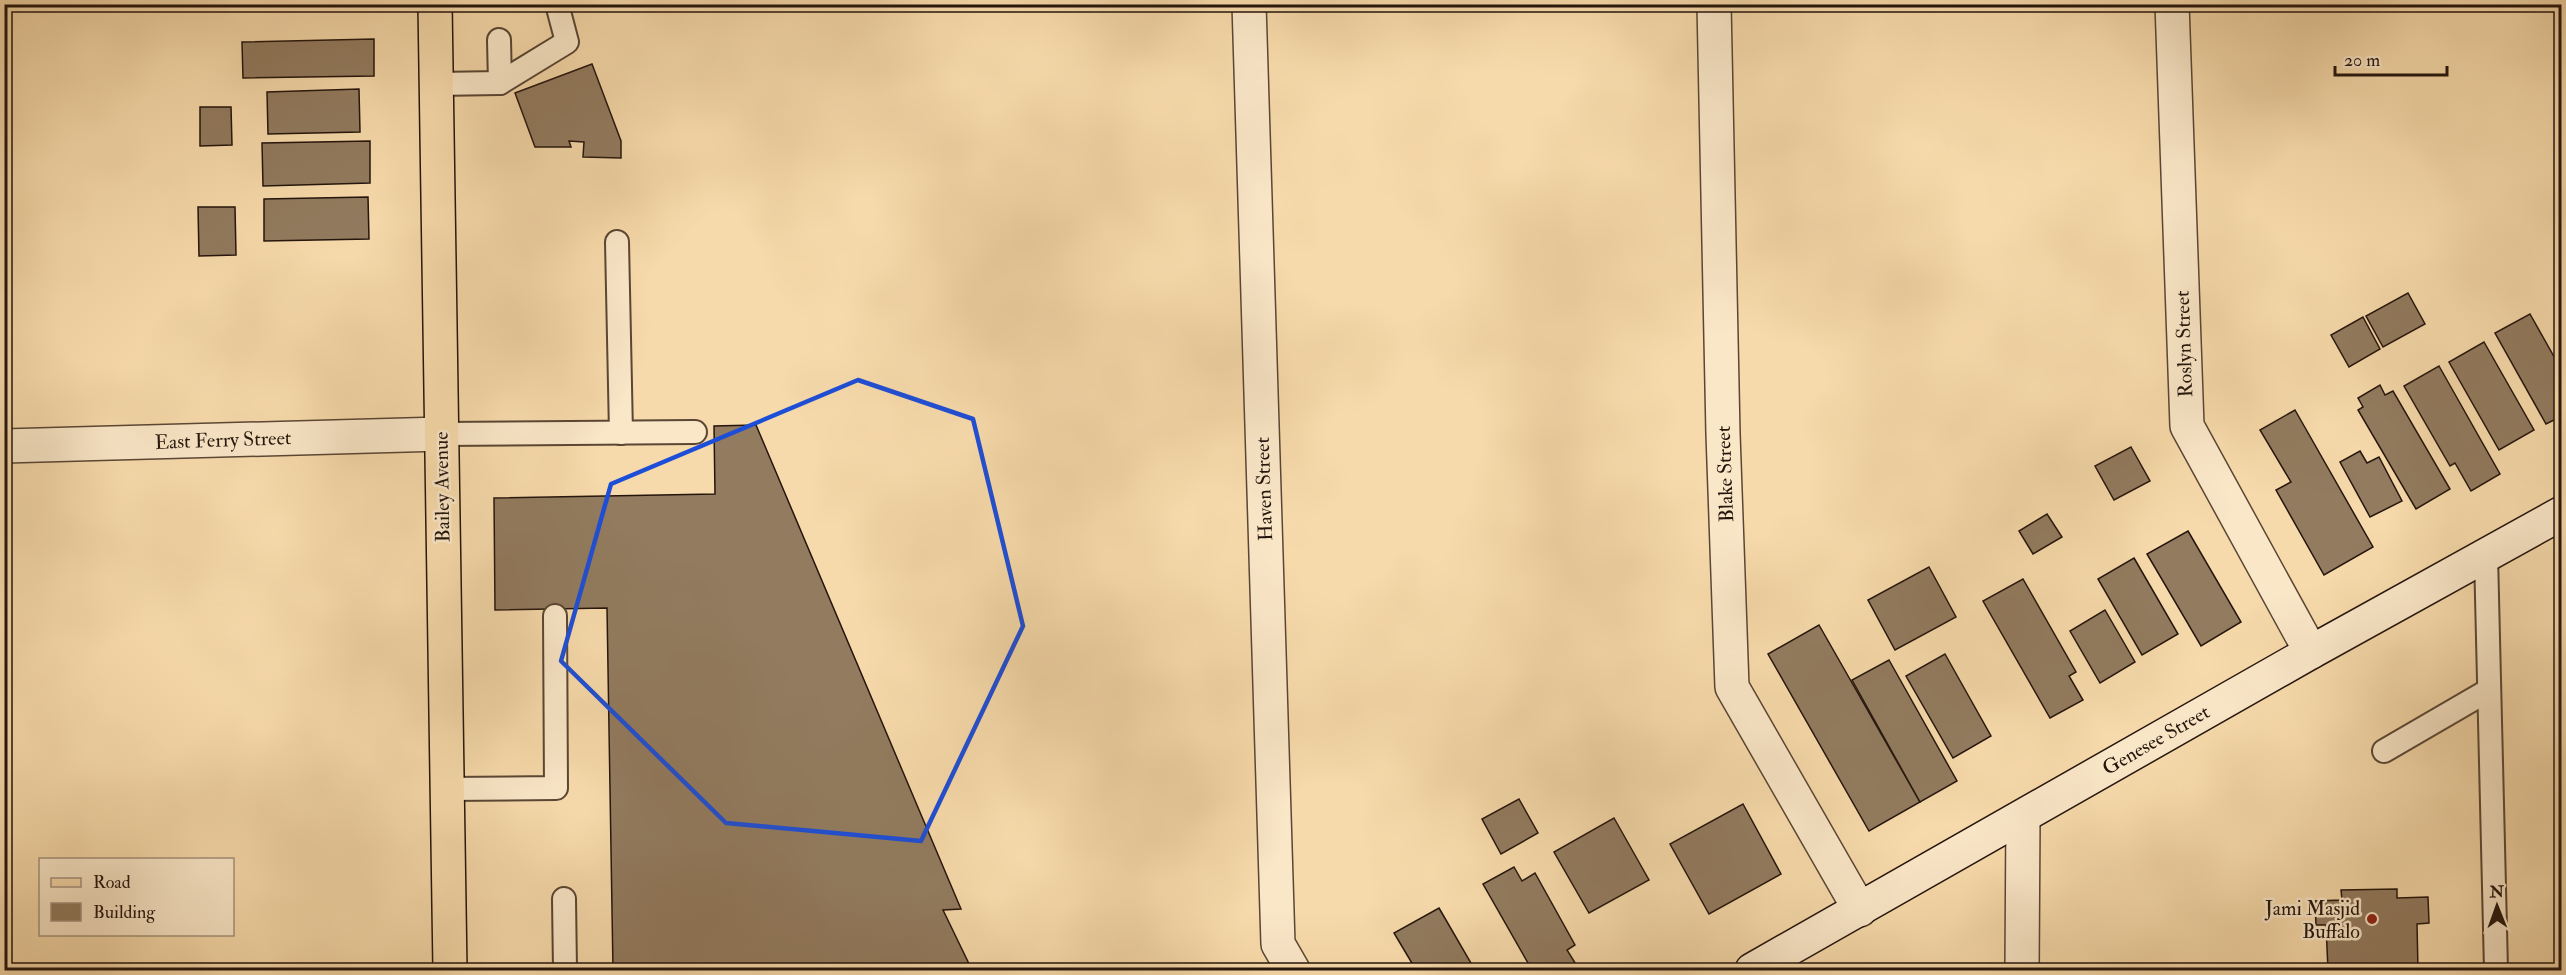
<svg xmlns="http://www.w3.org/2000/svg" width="2566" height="975" font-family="'IM FELL Double Pica',serif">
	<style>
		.building { fill: #927b5f; stroke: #24150d; stroke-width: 1.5 }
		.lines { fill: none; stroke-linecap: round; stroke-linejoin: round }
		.service-casing { stroke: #594634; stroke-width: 26 }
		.minor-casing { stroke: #594634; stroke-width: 36 }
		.tertiary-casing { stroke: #594634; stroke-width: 36 }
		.secondary-casing { stroke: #24150d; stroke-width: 36 }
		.primary-casing { stroke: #24150d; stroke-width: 36 }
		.service { stroke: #fae7c8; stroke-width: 22 }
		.minor { stroke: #fae7c8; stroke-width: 33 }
		.tertiary { stroke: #fae7c8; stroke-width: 33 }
		.secondary { stroke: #fae7c8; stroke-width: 33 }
		.primary { stroke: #f7daab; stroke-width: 33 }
		.marked { fill: none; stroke: #1d4ed8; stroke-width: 4.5; stroke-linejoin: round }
		.poi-dot { fill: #8f2418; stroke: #fae7c8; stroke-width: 2 }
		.labels { text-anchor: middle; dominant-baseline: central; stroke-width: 5; stroke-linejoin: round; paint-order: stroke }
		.street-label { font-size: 20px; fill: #24150d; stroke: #fae7c8 }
		.poi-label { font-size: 20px; fill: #24150d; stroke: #fae7c8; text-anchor: end }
	</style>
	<rect width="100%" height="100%" fill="#f7daab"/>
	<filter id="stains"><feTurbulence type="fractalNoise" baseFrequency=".00333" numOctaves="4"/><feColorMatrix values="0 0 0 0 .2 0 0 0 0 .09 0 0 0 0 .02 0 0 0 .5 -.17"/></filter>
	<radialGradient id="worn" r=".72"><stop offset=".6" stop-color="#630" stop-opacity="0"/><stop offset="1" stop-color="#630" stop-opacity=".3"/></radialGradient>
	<g class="building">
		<path d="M374,39V76L243,78L242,42Z"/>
		<path d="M592,64L621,141V158L583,157L584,142L569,141L571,147H535L515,93Z"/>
		<path d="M359,89L360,132L268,134L267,92Z"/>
		<path d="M200,107H231L232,145L200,146Z"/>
		<path d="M370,141V183L263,186L262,143Z"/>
		<path d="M368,197L369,239L264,241V199Z"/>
		<path d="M198,207H235L236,255L199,256Z"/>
		<path d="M2408,293L2425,324L2383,347L2366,316Z"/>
		<path d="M2530,314L2562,371V416L2546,424L2495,333Z"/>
		<path d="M2363,317L2380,349L2349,367L2331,335Z"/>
		<path d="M2484,342L2534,430L2499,450L2449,362Z"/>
		<path d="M2439,366L2500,474L2471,491L2455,463L2450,466L2404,386Z"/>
		<path d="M2380,385L2385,395L2393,391L2450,489L2416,509L2358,410L2363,407L2358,398Z"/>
		<path d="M2295,410L2373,547L2324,575L2276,490L2291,482L2260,430Z"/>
		<path d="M756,425L961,909L943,910L972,970H613L607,608L495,610L494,498L715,494L714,426Z"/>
		<path d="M2131,447L2150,481L2114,500L2095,466Z"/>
		<path d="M2360,451L2367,463L2379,457L2402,501L2370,517L2340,462Z"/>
		<path d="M2047,514L2062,537L2033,554L2019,531Z"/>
		<path d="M2188,531L2241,622L2201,646L2147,554Z"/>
		<path d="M2134,558L2178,634L2142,655L2098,579Z"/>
		<path d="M1929,567L1956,617L1895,650L1868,600Z"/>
		<path d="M2023,579L2076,672L2069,676L2083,700L2050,718L1983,601Z"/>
		<path d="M2105,610L2135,662L2100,683L2070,631Z"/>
		<path d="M1819,625L1920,802L1869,831L1768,654Z"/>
		<path d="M1945,654L1991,736L1953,758L1906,676Z"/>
		<path d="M1889,660L1957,781L1920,802L1852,680Z"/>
		<path d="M1519,799L1538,833L1501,854L1482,819Z"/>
		<path d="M1743,804L1781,874L1709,914L1670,844Z"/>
		<path d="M1614,818L1649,880L1589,913L1554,852Z"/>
		<path d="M1514,867L1522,881L1535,873L1575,945L1567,950L1577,966L1569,970H1532L1483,884Z"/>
		<path d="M2397,889V898L2428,897L2429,923L2417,924L2418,970H2328L2326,925H2316L2315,901L2342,900L2341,890Z"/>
		<path d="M1439,908L1475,970H1416L1394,933Z"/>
	</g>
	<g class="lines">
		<g class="service-casing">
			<g id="service">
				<path d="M499,40L500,83"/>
				<path d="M436,84L500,83L567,42L557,4"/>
				<path d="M617,242L621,433"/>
				<path d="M442,434L695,432"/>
				<path d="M2486,555L2496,970"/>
				<path d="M2384,751L2489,690"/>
				<path d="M448,789L556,788L555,616"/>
				<path d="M564,899L565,970"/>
			</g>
		</g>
		<g class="minor-casing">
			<g id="minor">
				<path d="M1249,4L1278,944L1293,970"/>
				<path d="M1714,4L1723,434L1732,687L1860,910"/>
				<path d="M2172,4L2187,426L2311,652"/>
				<path d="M2022,970L2023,817"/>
			</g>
		</g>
		<g class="tertiary-casing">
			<path id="tertiary" d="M4,446L442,434"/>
		</g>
		<g class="secondary-casing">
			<path id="secondary" d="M1752,970L2311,652L2562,513"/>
		</g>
		<g class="primary-casing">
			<path id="primary" d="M435,4L450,970"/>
		</g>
		<use href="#service" class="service"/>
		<use href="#minor" class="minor"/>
		<use href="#tertiary" class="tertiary"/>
		<use href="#secondary" class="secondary"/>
		<use href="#primary" class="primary"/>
	</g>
	<path class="marked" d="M858,380L973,419L1023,626L921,841L726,823L561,661L611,484Z"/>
	<circle class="poi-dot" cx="2372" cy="919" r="6"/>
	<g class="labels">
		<g class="street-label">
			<text transform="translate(2184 344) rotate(-92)">Roslyn Street</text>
			<text transform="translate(223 440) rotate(-2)">East Ferry Street</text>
			<text transform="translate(1725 474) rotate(-92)">Blake Street</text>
			<text transform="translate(442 487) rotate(-91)">Bailey Avenue</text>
			<text transform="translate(1264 489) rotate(-92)">Haven Street</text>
			<text transform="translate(2156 740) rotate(-30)">Genesee Street</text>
		</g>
		<g class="poi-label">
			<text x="2360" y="908">Jami Masjid<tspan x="2360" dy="23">Buffalo</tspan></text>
		</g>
	</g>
	<rect width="2566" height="975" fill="none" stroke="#f7daab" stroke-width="24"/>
	<rect x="6" y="6" width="2554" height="963" fill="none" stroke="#24150d" stroke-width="3"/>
	<rect x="12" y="12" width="2542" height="951" fill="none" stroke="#24150d" stroke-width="1.5"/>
	<rect x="39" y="858" width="195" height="78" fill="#fae7c8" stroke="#a4937d" stroke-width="1.5"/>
	<rect x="51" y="878" width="30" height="9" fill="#f7daab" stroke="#a4937d" stroke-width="1.5"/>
	<text x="93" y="888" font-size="18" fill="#24150d">Road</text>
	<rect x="51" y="903" width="30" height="18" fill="#927b5f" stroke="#a4937d" stroke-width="1.5"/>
	<text x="93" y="918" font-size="18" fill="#24150d">Building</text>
	<g transform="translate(2497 906) rotate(359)" stroke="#fae7c8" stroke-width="4.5" paint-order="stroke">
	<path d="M0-4.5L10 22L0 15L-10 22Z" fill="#24150d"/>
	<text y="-9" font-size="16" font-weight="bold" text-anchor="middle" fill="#24150d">N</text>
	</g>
	<path d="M2335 66v9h112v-9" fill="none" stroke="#24150d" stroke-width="3"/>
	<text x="2344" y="66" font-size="18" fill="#24150d" stroke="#fae7c8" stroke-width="4.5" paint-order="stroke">20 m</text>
	<rect width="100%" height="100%" filter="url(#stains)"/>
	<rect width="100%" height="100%" fill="url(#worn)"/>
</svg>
